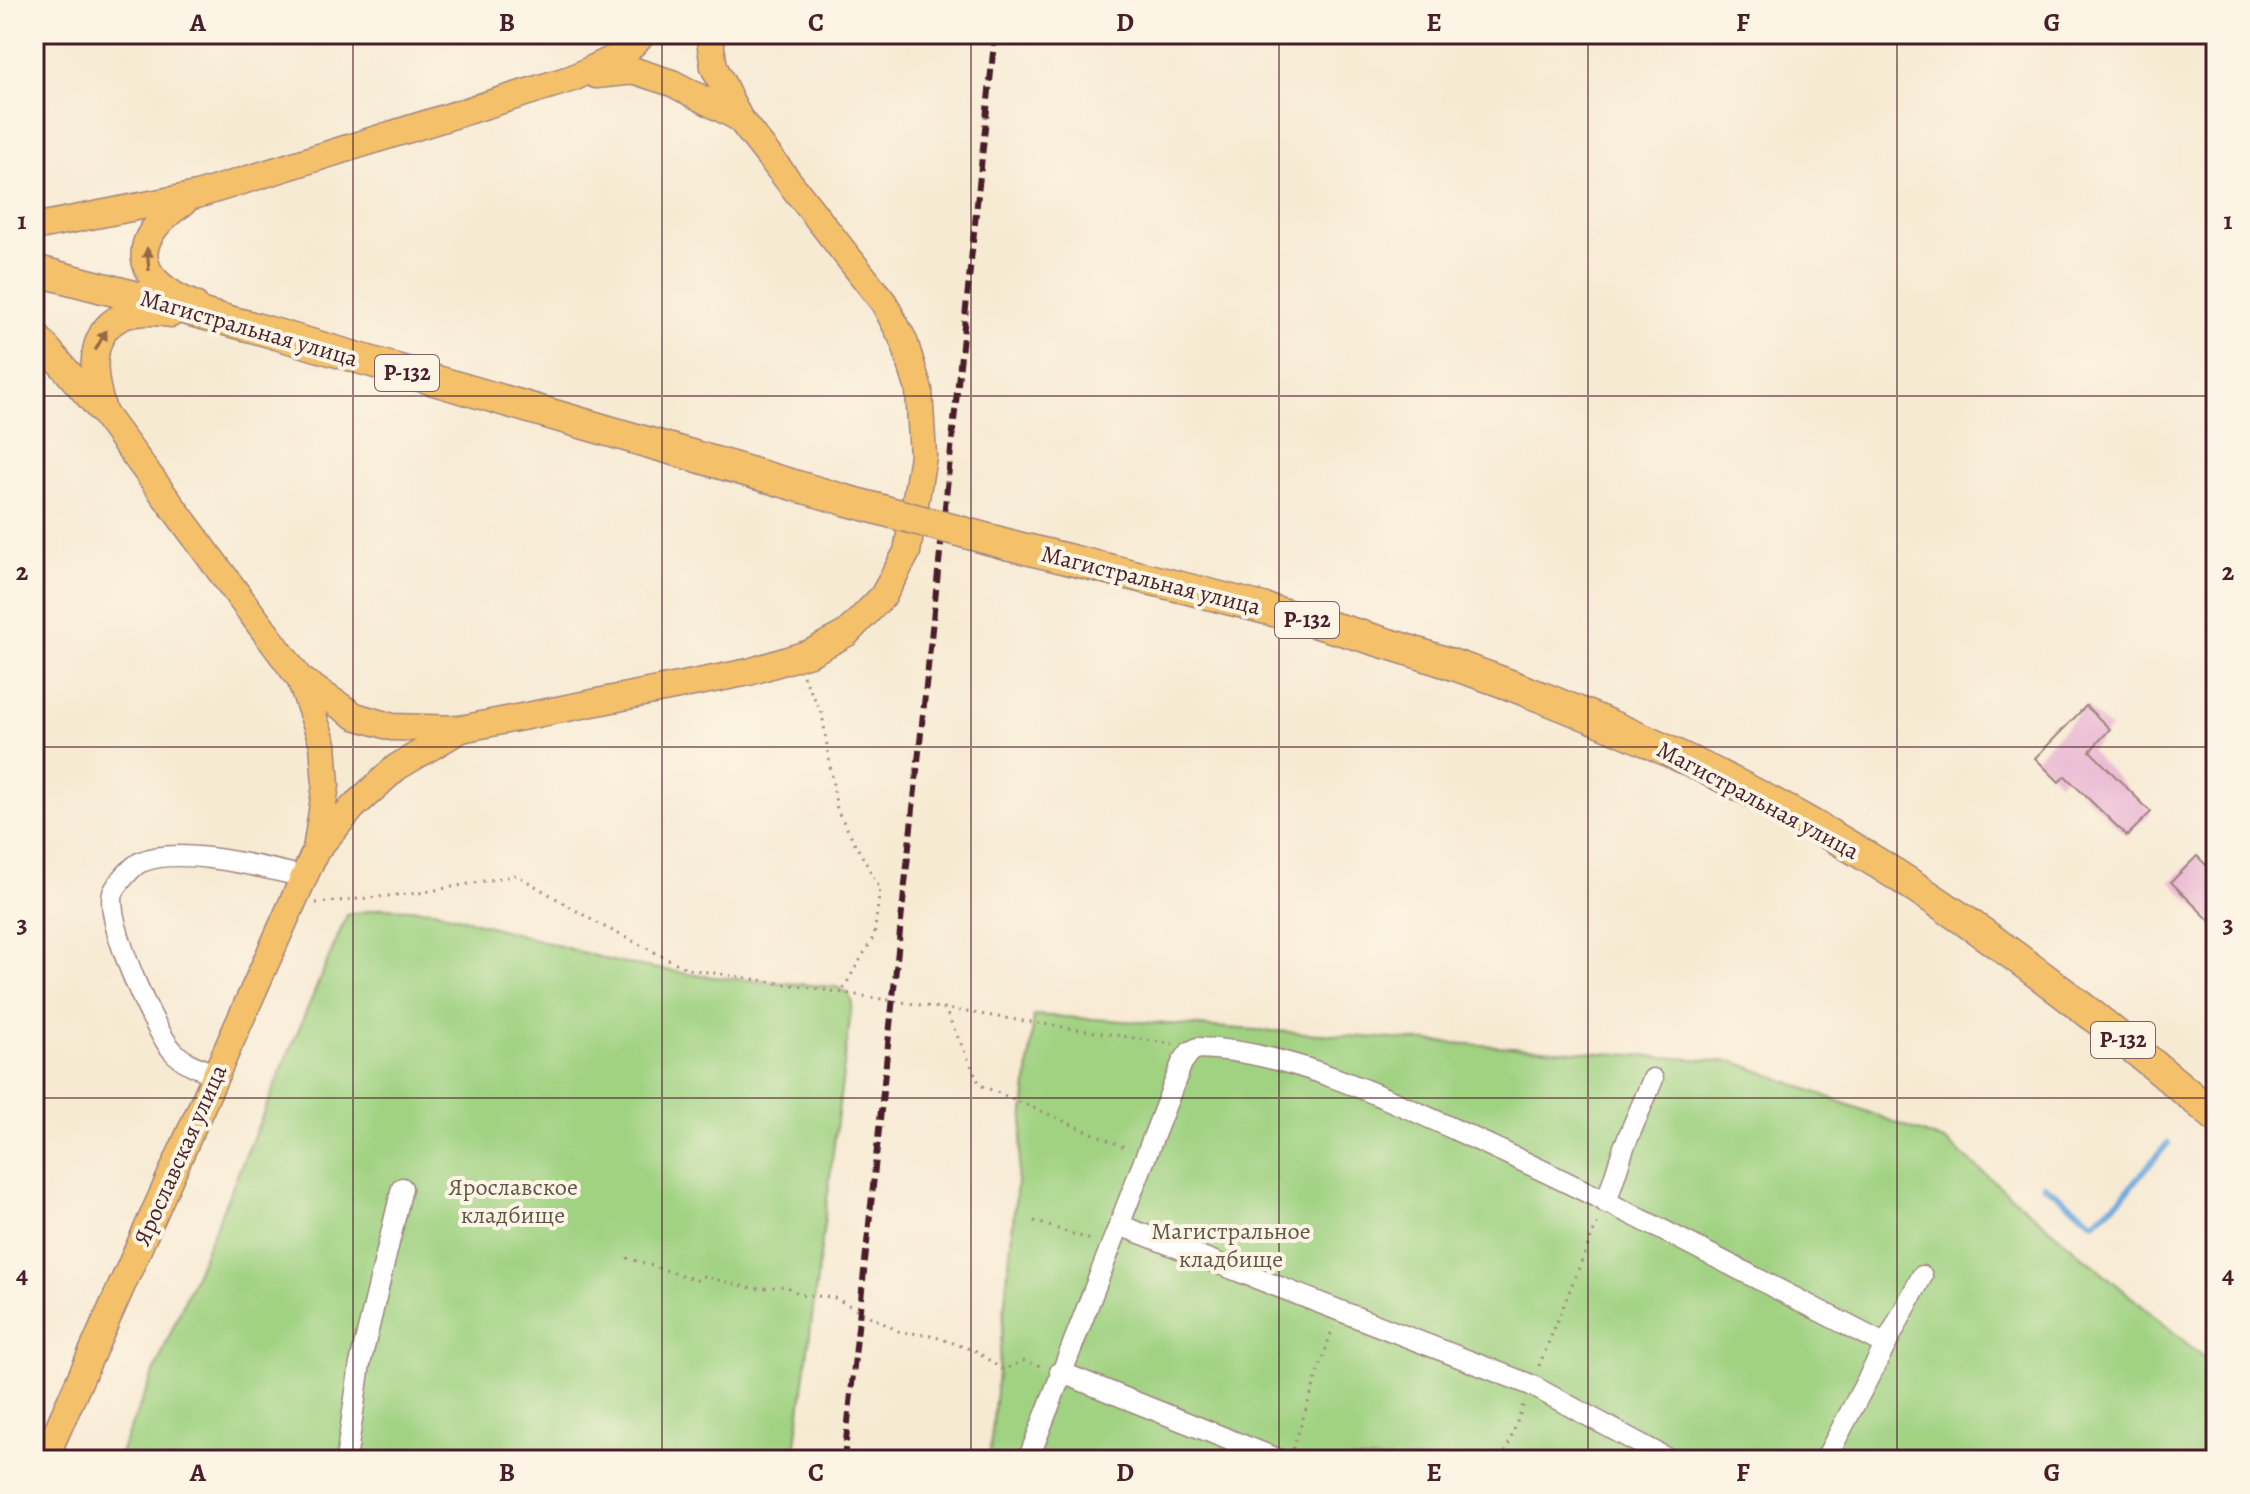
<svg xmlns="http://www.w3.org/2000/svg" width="2250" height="1494" font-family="Alegreya,serif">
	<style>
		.green { fill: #a0d282; stroke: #757856; stroke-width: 2 }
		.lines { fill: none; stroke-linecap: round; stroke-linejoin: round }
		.stream { stroke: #6eaadf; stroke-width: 6 }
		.building { fill: #e6add0 }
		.minor-casing { stroke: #a0847f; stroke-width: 23 }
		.major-casing { stroke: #a0847f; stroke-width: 29 }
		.highway-casing { stroke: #a0847f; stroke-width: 33 }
		.path { stroke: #a0847f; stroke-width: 3; stroke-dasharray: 2 6; stroke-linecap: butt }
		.minor { stroke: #fff; stroke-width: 20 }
		.major { stroke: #f4c16a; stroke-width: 26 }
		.highway { stroke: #f4c16a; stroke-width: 30 }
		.rail { stroke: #4a1f2b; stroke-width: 6; stroke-dasharray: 12 6; stroke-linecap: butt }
		.highway-bridge-casing { stroke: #a0847f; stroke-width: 33; stroke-linecap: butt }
		.highway-bridge { stroke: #f4c16a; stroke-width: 30 }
		.oneway { fill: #966847 }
		.grid { fill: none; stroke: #4a1f2b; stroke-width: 2; stroke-opacity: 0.55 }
		.labels { text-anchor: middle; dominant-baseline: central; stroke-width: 8; stroke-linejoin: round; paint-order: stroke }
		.shield { fill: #fcf5e5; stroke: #7f5f63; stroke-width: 2 }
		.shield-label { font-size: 22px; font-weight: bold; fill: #4a1f2b }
		.street-label { font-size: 24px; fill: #4a1f2b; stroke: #fcf5e5 }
		.park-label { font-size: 24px; fill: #645545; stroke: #fcf5e5 }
		.neatline { fill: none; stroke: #4a1f2b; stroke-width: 3 }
		.grid-label { font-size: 26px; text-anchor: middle; font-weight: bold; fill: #4a1f2b }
	</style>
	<rect width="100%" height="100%" fill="#fcf5e5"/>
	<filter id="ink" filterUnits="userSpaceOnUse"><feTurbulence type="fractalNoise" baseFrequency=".0125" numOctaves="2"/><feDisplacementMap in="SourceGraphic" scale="16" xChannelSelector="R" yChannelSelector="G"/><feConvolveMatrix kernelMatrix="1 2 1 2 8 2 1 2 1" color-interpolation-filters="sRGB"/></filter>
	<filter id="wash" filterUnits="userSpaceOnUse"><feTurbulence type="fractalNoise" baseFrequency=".006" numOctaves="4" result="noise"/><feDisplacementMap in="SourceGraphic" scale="32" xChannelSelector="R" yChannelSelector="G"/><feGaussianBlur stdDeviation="1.8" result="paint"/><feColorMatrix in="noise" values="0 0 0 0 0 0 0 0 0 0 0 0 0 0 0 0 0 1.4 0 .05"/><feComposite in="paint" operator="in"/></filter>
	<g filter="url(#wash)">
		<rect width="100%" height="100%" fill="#f7ead3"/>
		<g class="green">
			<path d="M382,908L433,910L616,962L701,976L836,987L848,993L852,1003L794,1460H117L347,915Z"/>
			<path d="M1034,1015L1736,1062L1947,1142L2216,1368V1460H989Z"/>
		</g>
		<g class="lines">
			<path class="stream" d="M2044,1185L2094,1222L2122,1197L2168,1143"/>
		</g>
		<g id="blocks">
			<g class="building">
				<path d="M2086,706L2110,729L2090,751L2151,812L2127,836L2065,776L2059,782L2035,758Z"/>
				<path d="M2197,856L2216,875V927L2171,882Z"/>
			</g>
		</g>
	</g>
	<g filter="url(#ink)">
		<use href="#blocks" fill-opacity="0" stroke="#a0847f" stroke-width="2"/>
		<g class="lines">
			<g class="minor-casing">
				<g id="minor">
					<path d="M216,1075C202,1069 183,1063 173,1051C153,1030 105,921 113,893C116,885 133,865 141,862C179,845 265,868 305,877"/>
					<path d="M1606,1203L1624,1147L1653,1079"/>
					<path d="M1122,1226L1531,1385L1670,1460"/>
					<path d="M1060,1372L1280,1460"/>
					<path d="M346,1460L360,1364L402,1188"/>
					<path d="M1028,1460L1182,1063L1190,1052L1198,1048C1288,1050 1392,1100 1473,1138C1613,1202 1749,1275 1886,1345"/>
					<path d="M1825,1460L1922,1276"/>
				</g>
			</g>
			<g class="major-casing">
				<g id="major">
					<path d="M596,75L635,71L672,83L739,118"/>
					<path d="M183,203C127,240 133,280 195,305"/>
					<path d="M34,227L197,195L573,78L623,54L643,34"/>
					<path d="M34,333L104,414L300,679L323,744L326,785L316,850L44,1460"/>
					<path d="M102,407C83,346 100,302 171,314"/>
					<path d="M300,679L355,716L392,727L461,729L749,672L810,653L847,633L883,596L907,552L923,456L919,390L904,341L884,303L739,118L714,67L709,34"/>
					<path d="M316,850L353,807L397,767L461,729"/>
				</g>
			</g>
			<g class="highway-casing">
				<g id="highway">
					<path d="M34,270L252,327L845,500"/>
					<path d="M1010,545C1172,585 1336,622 1494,679C1627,728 1758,789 1879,864C1998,938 2110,1027 2216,1117"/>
				</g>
			</g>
			<g class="path">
				<path d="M803,676L822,713L837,810L880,889L874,936L842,991"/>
				<path d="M316,903L419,893L517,875L597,923L688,969L1173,1044"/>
				<path d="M944,1007L980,1085L1129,1149"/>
				<path d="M1034,1221L1094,1241"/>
				<path d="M627,1258L697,1280L702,1276L755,1289L786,1286L801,1295L833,1297L900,1332L930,1335L976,1351L1003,1370L1024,1361L1041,1366"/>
				<path d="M1539,1366L1598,1221"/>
				<path d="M1293,1449L1333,1327"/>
				<path d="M1503,1460L1524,1403"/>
			</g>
			<use href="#minor" class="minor"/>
			<use href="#major" class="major"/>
			<use href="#highway" class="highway"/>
			<path class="rail" d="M844,1460L995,34"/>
			<g class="highway-bridge-casing">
				<path id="highway-bridge" d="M845,500L1010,545"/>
			</g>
			<use href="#highway-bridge" class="highway-bridge"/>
		</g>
		<defs><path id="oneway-solid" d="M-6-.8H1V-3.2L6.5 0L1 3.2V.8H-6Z" transform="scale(2)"/></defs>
		<g class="oneway">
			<use href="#oneway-solid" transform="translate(148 259) rotate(-95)"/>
			<use href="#oneway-solid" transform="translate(101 340) rotate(-61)"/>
		</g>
	</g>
	<path class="grid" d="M353,34V1460M662,34V1460M971,34V1460M1279,34V1460M1588,34V1460M1897,34V1460M34,396H2216M34,747H2216M34,1098H2216"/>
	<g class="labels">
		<g class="shield">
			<rect x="375" y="355" width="64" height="36" rx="6"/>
			<rect x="1275" y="602" width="64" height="36" rx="6"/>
			<rect x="2091" y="1022" width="64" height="36" rx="6"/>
		</g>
		<g class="shield-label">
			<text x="407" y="373">Р-132</text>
			<text x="1307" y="620">Р-132</text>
			<text x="2123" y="1040">Р-132</text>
		</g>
		<g class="street-label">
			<text transform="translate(249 328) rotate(16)">Магистральная улица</text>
			<text transform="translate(1151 580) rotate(14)">Магистральная улица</text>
			<text transform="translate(1758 800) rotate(28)">Магистральная улица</text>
			<text transform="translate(180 1155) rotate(-66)">Ярославская улица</text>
		</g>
		<g class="park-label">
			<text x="513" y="1187">Ярославское<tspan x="513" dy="28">кладбище</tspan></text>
			<text x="1231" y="1231">Магистральное<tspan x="1231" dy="28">кладбище</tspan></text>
		</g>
	</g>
	<rect width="2250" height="1494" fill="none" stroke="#fcf5e5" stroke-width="88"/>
	<rect x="44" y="44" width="2162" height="1406" class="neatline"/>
	<g class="grid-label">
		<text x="198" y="31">A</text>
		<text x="507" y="31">B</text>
		<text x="816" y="31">C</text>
		<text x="1125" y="31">D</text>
		<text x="1434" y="31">E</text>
		<text x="1743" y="31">F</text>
		<text x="2052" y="31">G</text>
		<text x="22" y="229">1</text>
		<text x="2228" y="229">1</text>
		<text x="22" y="580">2</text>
		<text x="2228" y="580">2</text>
		<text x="22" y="932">3</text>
		<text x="2228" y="932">3</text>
		<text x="22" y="1283">4</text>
		<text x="2228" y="1283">4</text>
		<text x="198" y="1481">A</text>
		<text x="507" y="1481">B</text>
		<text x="816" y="1481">C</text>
		<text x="1125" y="1481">D</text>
		<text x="1434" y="1481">E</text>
		<text x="1743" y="1481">F</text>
		<text x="2052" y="1481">G</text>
	</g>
</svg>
